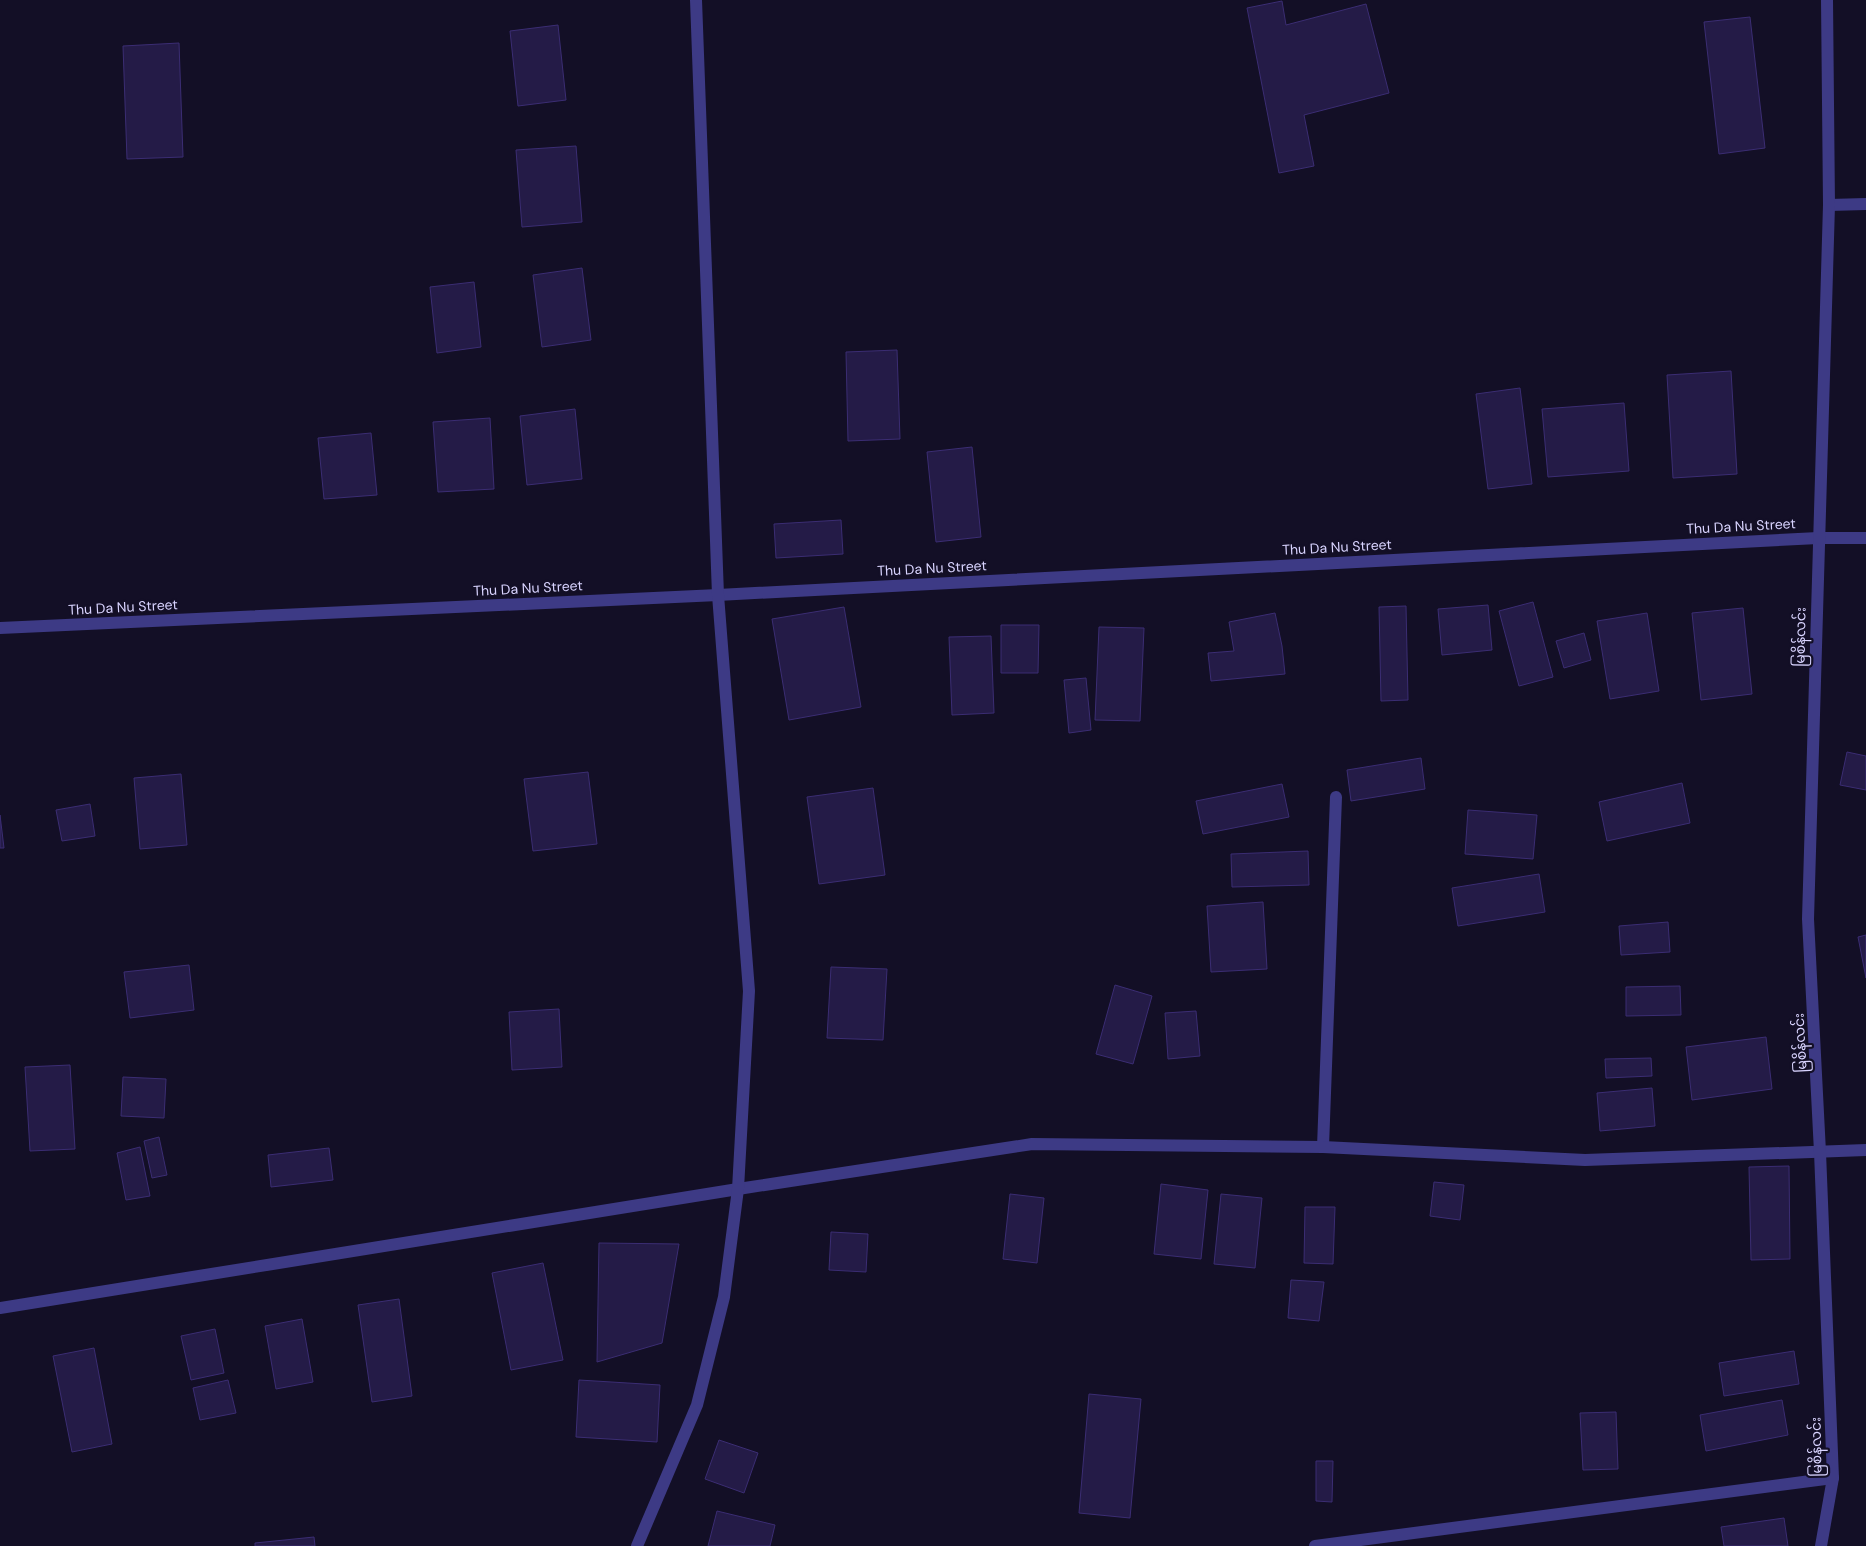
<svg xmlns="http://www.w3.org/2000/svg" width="1866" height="1546" font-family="'DM Sans','Noto Sans Myanmar',sans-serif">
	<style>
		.building { fill: #241b47; stroke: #3b2d73 }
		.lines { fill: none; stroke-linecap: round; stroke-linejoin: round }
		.street { stroke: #3d3a85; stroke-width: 12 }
		.labels { text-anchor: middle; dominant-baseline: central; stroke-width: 4.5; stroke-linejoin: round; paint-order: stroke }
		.street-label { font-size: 14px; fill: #d9d4ff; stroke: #130f26 }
	</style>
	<rect width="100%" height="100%" fill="#130f26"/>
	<g class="building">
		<path d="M1282,1L1286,25L1366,4L1389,93L1304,115L1314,166L1279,173L1247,8Z"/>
		<path d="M1750,17L1765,148L1719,154L1704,22Z"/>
		<path d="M558,25L566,100L518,106L510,31Z"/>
		<path d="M179,43L183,157L127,159L123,46Z"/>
		<path d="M576,146L582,222L522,227L516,150Z"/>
		<path d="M582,268L591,340L542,347L533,275Z"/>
		<path d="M474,282L481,347L437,353L430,287Z"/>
		<path d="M897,350L900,439L848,441L846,352Z"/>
		<path d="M1731,371L1737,474L1673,478L1667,375Z"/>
		<path d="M1520,388L1532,484L1488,489L1476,394Z"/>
		<path d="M1624,403L1629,471L1548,477L1542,409Z"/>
		<path d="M575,409L582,479L527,485L520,416Z"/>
		<path d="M490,418L494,489L438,492L433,422Z"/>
		<path d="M371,433L377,495L324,499L318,438Z"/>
		<path d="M972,447L981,537L936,542L927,452Z"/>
		<path d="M841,520L843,554L776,558L774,524Z"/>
		<path d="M1533,602L1553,677L1519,686L1499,611Z"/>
		<path d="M1488,605L1492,650L1442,655L1438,609Z"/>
		<path d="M1406,606L1408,700L1381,701L1379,607Z"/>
		<path d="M844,607L861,707L789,720L772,619Z"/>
		<path d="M1743,608L1752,694L1701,700L1692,613Z"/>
		<path d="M1275,613L1282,646L1285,674L1211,681L1208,653L1234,651L1229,622Z"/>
		<path d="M1647,613L1659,691L1610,699L1597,621Z"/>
		<path d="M1001,625H1039L1038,673H1001Z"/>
		<path d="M1099,627L1144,628L1140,721L1095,720Z"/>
		<path d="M1584,633L1591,660L1564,668L1556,641Z"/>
		<path d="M991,636L994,713L952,715L949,637Z"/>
		<path d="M1086,678L1091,730L1069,733L1064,680Z"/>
		<path d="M1847,752L1866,756V790L1840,785Z"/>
		<path d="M1421,758L1425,789L1351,801L1347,770Z"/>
		<path d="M588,772L597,844L533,851L524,779Z"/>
		<path d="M181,774L187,845L140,849L134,778Z"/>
		<path d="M1682,783L1690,823L1607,841L1599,802Z"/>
		<path d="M1282,784L1289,817L1203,834L1196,801Z"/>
		<path d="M873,788L885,875L819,884L807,797Z"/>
		<path d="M90,804L95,836L62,841L56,810Z"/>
		<path d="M1468,810L1537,815L1533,859L1465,854Z"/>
		<path d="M0,815L4,848H0Z"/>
		<path d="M1308,851L1309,885L1232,887L1231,854Z"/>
		<path d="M1539,874L1545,912L1458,926L1452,888Z"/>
		<path d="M1263,902L1267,969L1211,972L1207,906Z"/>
		<path d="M1668,922L1670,952L1621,955L1619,926Z"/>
		<path d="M1866,935V978L1858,937Z"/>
		<path d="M189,965L194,1010L130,1018L124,972Z"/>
		<path d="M831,967L887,969L883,1040L827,1038Z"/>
		<path d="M1115,985L1152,996L1133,1064L1096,1054Z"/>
		<path d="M1680,986L1681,1015L1626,1016V987Z"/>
		<path d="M559,1009L562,1067L512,1070L509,1012Z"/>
		<path d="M1196,1011L1200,1056L1168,1059L1165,1013Z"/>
		<path d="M1766,1037L1772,1089L1692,1100L1686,1047Z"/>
		<path d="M1651,1058L1652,1076L1606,1078L1605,1059Z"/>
		<path d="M70,1065L75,1149L30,1151L25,1067Z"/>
		<path d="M123,1077L166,1079L164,1118L121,1116Z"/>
		<path d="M1652,1088L1655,1126L1600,1131L1597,1093Z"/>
		<path d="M159,1137L167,1175L152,1178L144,1141Z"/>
		<path d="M140,1147L150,1196L126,1200L117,1153Z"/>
		<path d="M329,1148L333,1180L271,1187L268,1155Z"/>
		<path d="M1789,1166L1790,1259L1751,1260L1749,1167Z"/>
		<path d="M1434,1182L1464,1185L1460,1220L1430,1216Z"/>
		<path d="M1161,1184L1208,1190L1201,1259L1154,1254Z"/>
		<path d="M1010,1194L1044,1198L1037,1263L1003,1259Z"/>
		<path d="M1221,1194L1262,1198L1255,1268L1214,1264Z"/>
		<path d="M1305,1207H1335L1333,1264L1304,1263Z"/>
		<path d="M831,1232L868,1234L866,1272L829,1270Z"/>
		<path d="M599,1243L679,1244L662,1343L597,1362Z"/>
		<path d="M543,1263L563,1360L511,1370L492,1273Z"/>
		<path d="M1291,1280L1324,1282L1319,1321L1288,1318Z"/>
		<path d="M399,1299L412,1396L372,1402L358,1305Z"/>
		<path d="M302,1319L313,1382L276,1389L265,1326Z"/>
		<path d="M215,1329L224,1373L191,1380L181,1336Z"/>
		<path d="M94,1348L112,1444L72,1452L53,1356Z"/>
		<path d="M1794,1351L1799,1384L1724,1396L1719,1363Z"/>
		<path d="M228,1380L236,1413L200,1420L193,1388Z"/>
		<path d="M579,1380L660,1385L657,1442L576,1437Z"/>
		<path d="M1089,1394L1141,1399L1130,1518L1079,1513Z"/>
		<path d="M1782,1400L1788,1435L1706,1451L1700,1415Z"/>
		<path d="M1616,1412L1618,1469L1583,1470L1580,1413Z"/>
		<path d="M719,1440L758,1453L744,1493L705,1479Z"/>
		<path d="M1316,1461H1333L1332,1502L1316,1501Z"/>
		<path d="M717,1511L775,1525L770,1546H708Z"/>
		<path d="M1784,1518L1788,1546H1724L1721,1527Z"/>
		<path d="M314,1537L315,1546H255V1543Z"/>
	</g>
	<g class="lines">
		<g class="street">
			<path d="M1829,205L1866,204"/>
			<path d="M0,628L718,595L1818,538H1866"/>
			<path d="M1323,1147L1336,797"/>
			<path d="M0,1308L738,1189L1032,1144L1323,1147L1585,1160L1866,1150"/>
			<path d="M637,1546L697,1405L724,1297L738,1189L749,991L718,595L696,0"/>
			<path d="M1315,1546L1833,1478"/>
			<path d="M1821,1546L1833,1478L1820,1152L1808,919L1829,205L1827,0"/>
		</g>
	</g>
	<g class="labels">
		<g class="street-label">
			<text transform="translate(1741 526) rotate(-3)">Thu Da Nu Street</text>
			<text transform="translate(1337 547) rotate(-3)">Thu Da Nu Street</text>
			<text transform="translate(932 568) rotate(-3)">Thu Da Nu Street</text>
			<text transform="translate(528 588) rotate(-3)">Thu Da Nu Street</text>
			<text transform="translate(123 607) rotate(-3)">Thu Da Nu Street</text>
			<text transform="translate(1800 637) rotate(-89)">မြစိန်လင်း</text>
			<text transform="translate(1800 1043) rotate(-93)">မြစိန်လင်း</text>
			<text transform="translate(1816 1447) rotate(-91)">မြစိန်လင်း</text>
		</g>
	</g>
</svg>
